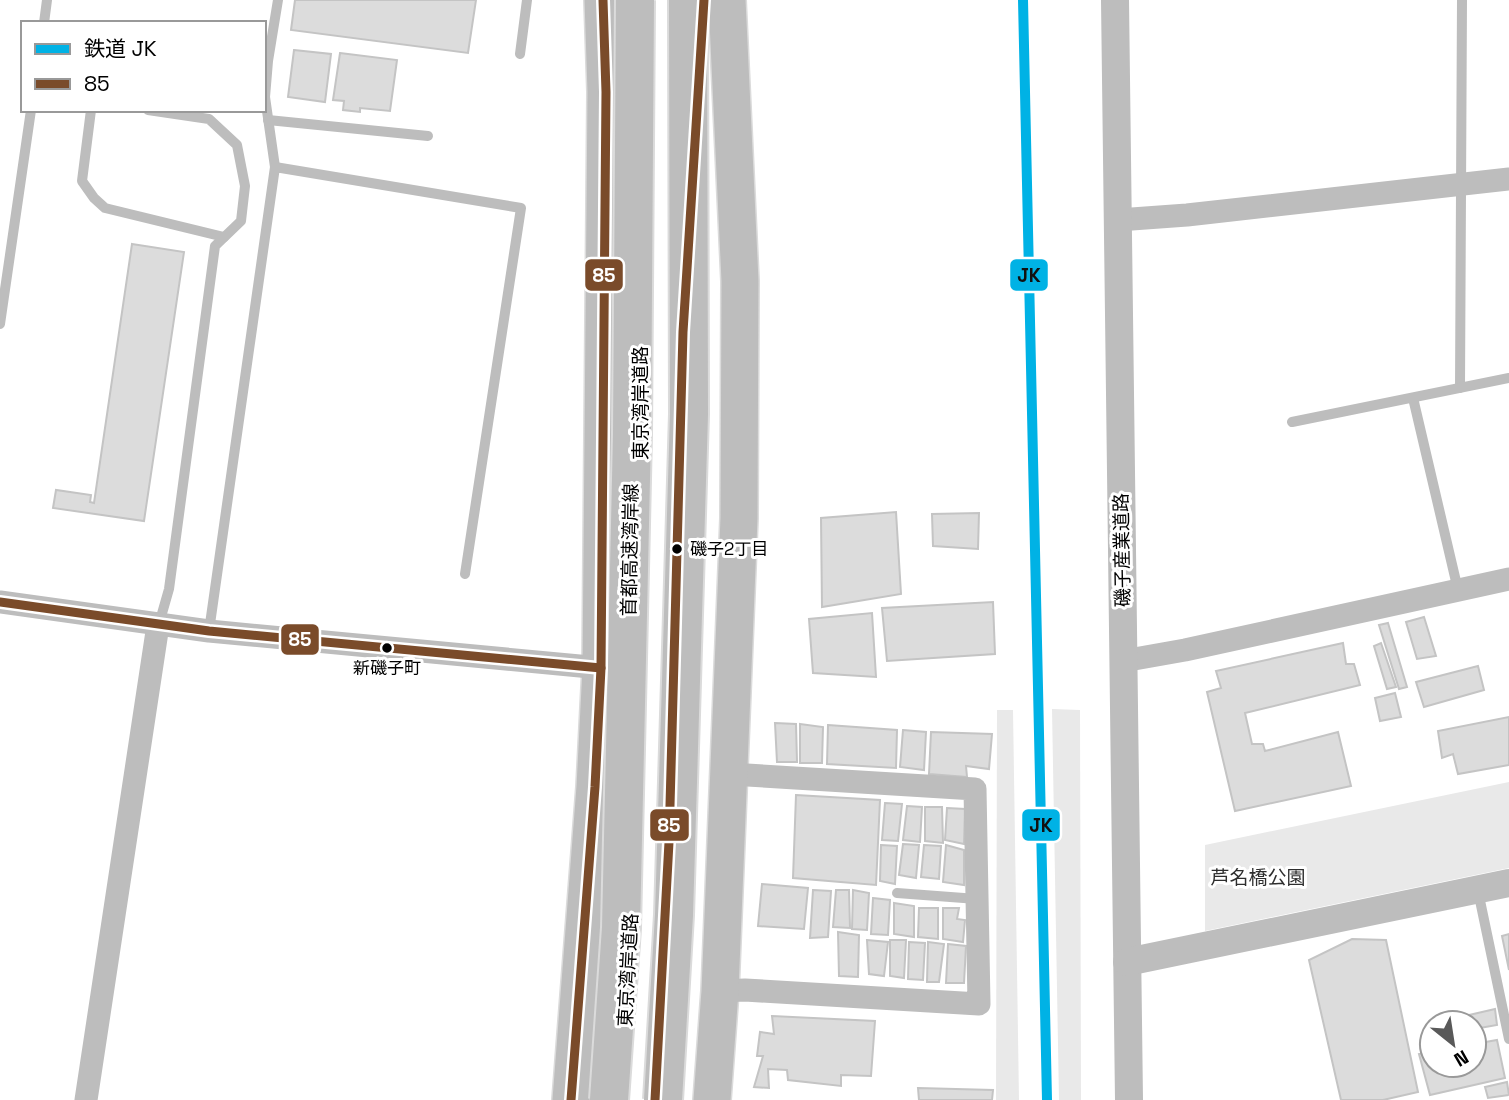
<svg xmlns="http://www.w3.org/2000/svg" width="1509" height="1100" font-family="'Space Grotesk','Noto Sans JP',sans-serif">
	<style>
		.green { fill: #e9e9e9 }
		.building { fill: #dcdcdc; stroke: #c4c4c4; stroke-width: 2 }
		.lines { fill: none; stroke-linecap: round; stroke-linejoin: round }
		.trunk-casing { stroke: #dbdbdb; stroke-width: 40 }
		.service { stroke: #bdbdbd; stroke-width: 10 }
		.minor { stroke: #bdbdbd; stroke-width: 23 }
		.tertiary { stroke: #bdbdbd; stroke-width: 28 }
		.trunk { stroke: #bdbdbd; stroke-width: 37 }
		.motorway-bridge-casing { stroke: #dbdbdb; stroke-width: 42; stroke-linecap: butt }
		.motorway-bridge { stroke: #bdbdbd; stroke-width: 38 }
		.bus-1-casing { stroke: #fff; stroke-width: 14 }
		.bus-1 { stroke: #7a4b2a; stroke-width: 9 }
		.rail-1-casing { stroke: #fff; stroke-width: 16 }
		.rail-1 { stroke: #00b2e5; stroke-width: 10 }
		.bus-dot { fill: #000; stroke: #fff; stroke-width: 2.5 }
		.labels { text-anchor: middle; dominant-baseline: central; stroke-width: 6; stroke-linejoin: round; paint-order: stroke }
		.bus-label { font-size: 17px; fill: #000; stroke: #fff; text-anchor: start }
		.street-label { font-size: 19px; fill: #000; stroke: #fff }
		.park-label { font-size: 19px; fill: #2e2e2e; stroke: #fff }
		.line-badge { stroke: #fff; stroke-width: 2.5 }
		.badge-label { font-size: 19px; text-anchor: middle; font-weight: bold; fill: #fff }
		.pale-badge-label { font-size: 19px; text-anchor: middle; font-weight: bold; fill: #111 }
	</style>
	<rect width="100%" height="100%" fill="#fff"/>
	<g class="green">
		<path d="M1052,709L1080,710L1081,1100H1059Z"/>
		<path d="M997,710H1013L1019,1100H996Z"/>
		<path d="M1509,782V868L1205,931V845Z"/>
	</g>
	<g class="building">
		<path d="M295,0H476L468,53L291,30Z"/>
		<path d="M294,50L331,54L325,102L288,97Z"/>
		<path d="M340,53L397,60L390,111L360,108V112L343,110L344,101L333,100Z"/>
		<path d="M132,244L184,252L144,521L53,508L56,490L91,495L90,502L94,503Z"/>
		<path d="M896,512L901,594L822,607L821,518Z"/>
		<path d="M979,513L978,549L933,546L932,514Z"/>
		<path d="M993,602L995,654L887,661L882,608Z"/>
		<path d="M872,613L876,677L813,673L809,619Z"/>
		<path d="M1424,617L1436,656L1417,659L1406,622Z"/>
		<path d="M1388,623L1407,687L1399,689L1379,625Z"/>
		<path d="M1343,643L1346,664H1354L1360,685L1245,713L1252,744H1263L1265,751L1338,732L1351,786L1235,811L1207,692L1221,688L1216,671Z"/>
		<path d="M1381,643L1396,687L1387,689L1374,646Z"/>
		<path d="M1478,666L1484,690L1424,707L1416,682Z"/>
		<path d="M1395,693L1401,717L1380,721L1375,698Z"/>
		<path d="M1509,717V765L1458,774L1453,754L1442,758L1438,731Z"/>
		<path d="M775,723L796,724L797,762H777Z"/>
		<path d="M800,724L823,727L822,763H800Z"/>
		<path d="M828,725L897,730L896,768L827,764Z"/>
		<path d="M903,730L926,732L924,770L900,767Z"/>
		<path d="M931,732L992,734L989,769L966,766L967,777L929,774Z"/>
		<path d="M796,795L880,800L876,885L793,878Z"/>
		<path d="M885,803L902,804L898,841L882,840Z"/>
		<path d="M907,806L922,807L920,842L903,840Z"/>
		<path d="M925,807H942L943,843L925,841Z"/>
		<path d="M947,808L965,809L964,844L945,840Z"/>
		<path d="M903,844L919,845L916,878L899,875Z"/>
		<path d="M881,845L897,846L895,884L880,881Z"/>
		<path d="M924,845L941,846L939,879L921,877Z"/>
		<path d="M946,845L964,850V885L943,882Z"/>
		<path d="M762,884L808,888L804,929L758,926Z"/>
		<path d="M813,890L831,891L828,937L810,938Z"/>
		<path d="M836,890H849L850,928L833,927Z"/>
		<path d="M853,890L869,893L867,930L852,929Z"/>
		<path d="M873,898L890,900L888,935L871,934Z"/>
		<path d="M894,903L914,906V937L894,934Z"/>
		<path d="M919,908H938V939L918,937Z"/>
		<path d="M943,908H959L957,919L965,920L963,942L943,939Z"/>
		<path d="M838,932L859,935L858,977L839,976Z"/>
		<path d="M1509,934V970L1502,936Z"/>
		<path d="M1352,939L1386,940L1418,1092L1383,1100H1341L1309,960Z"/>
		<path d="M867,940L888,942L884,976L869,974Z"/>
		<path d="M890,940H906L904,978L890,976Z"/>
		<path d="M909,942L925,943L923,980L908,979Z"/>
		<path d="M928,942L944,944L939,982H927Z"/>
		<path d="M948,944L966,946L964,983H946Z"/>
		<path d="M1495,1009L1497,1025L1474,1029V1023H1471L1469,1015Z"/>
		<path d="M772,1016L875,1021L871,1076L841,1075V1086L788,1080L787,1070L768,1069L769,1088L754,1087L763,1056H757L760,1032L774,1034Z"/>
		<path d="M1497,1040L1505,1078L1430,1095L1419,1054L1432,1052V1065H1474V1044Z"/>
		<path d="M1507,1082L1509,1095L1488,1098L1485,1087Z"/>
		<path d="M918,1088L993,1090L992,1100H919Z"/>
	</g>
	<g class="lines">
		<g class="trunk-casing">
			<g id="trunk">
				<path d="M571,1100L595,787L601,668L606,92L603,0"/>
				<path d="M712,1100L720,991L739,518L740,281L727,0"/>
			</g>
		</g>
		<g class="service">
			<path d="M44,23L47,0"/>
			<path d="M520,54L527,0"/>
			<path d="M91,110L82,181L94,198L105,208L224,237"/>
			<path d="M148,110L209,119L237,145L245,186L241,221L215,246L169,589L159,624"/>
			<path d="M268,120L428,136"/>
			<path d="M275,167L265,97L268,61L278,0"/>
			<path d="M0,324L31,110"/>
			<path d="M1460,388L1462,0"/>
			<path d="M1413,398L1458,590"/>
			<path d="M1292,422L1509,378"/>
			<path d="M209,631L275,167L521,208L465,574"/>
			<path d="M1478,891L1509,1039"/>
			<path d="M897,893L977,899"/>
		</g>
		<g class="minor">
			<path d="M1118,220L1187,215L1509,179"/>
			<path d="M0,602L209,631L601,668"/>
			<path d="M1123,661L1185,650L1509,579"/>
			<path d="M720,991L745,990L979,1004L975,789L730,774"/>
			<path d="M86,1100L158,625"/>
		</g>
		<g class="tertiary">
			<path d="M1115,0L1129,1100"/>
			<path d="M1127,962L1509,883"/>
		</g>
		<use href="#trunk" class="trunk"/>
		<g class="motorway-bridge-casing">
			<g id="motorway-bridge">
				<path d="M609,1100L621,928L632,434L635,0"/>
				<path d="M663,1100L674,915L689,414L688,0"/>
			</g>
		</g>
		<use href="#motorway-bridge" class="motorway-bridge"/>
		<g class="bus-1-casing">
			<g id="bus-1">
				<path d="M0,602L209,631L601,668"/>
				<path d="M571,1100L595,787L601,668L606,92L603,0"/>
				<path d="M655,1100L669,842L683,332L704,0"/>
			</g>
		</g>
		<use href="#bus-1" class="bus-1"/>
		<g class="rail-1-casing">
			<path id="rail-1" d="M1023,0L1047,1100"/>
		</g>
		<use href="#rail-1" class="rail-1"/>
	</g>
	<g class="bus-dot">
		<circle cx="677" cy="549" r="6"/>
		<circle cx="387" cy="648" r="6"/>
	</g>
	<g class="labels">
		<g class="bus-label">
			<text x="690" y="549">磯子2丁目</text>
			<text x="387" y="668" text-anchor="middle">新磯子町</text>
		</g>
		<g class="street-label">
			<text transform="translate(640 403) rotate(-90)">東京湾岸道路</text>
			<text transform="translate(630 550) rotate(-89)">首都高速湾岸線</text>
			<text transform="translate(1122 550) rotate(-91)">磯子産業道路</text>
			<text transform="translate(628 970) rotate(-87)">東京湾岸道路</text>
		</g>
		<g class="park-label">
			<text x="1258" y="877">芦名橋公園</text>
		</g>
	</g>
	<g class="line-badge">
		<rect x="1009" y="258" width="40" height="34" rx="7" fill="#00b2e5"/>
		<rect x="584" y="258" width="40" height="34" rx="7" fill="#7a4b2a"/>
		<rect x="280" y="623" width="40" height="33" rx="7" fill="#7a4b2a"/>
		<rect x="1021" y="808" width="40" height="34" rx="7" fill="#00b2e5"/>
		<rect x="649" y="808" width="41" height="34" rx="7" fill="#7a4b2a"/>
	</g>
	<g class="badge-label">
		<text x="604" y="282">85</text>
		<text x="300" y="646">85</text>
		<text x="669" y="832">85</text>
	</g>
	<g class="pale-badge-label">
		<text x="1029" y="282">JK</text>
		<text x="1041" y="832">JK</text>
	</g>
	<rect x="21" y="21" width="245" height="91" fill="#ffffff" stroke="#999999" stroke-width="2"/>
	<rect x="35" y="44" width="35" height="10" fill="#00b2e5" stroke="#999999" stroke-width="2"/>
	<text x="84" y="56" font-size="21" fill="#000000">鉄道 JK</text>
	<rect x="35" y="79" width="35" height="10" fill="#7a4b2a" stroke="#999999" stroke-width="2"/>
	<text x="84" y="91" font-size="21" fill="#000000">85</text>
	<g transform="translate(1453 1044) rotate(150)"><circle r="33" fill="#ffffff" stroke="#999999" stroke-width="2"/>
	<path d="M0-5L12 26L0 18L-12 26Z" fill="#595959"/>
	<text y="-10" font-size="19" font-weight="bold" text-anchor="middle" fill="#000000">N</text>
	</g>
</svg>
